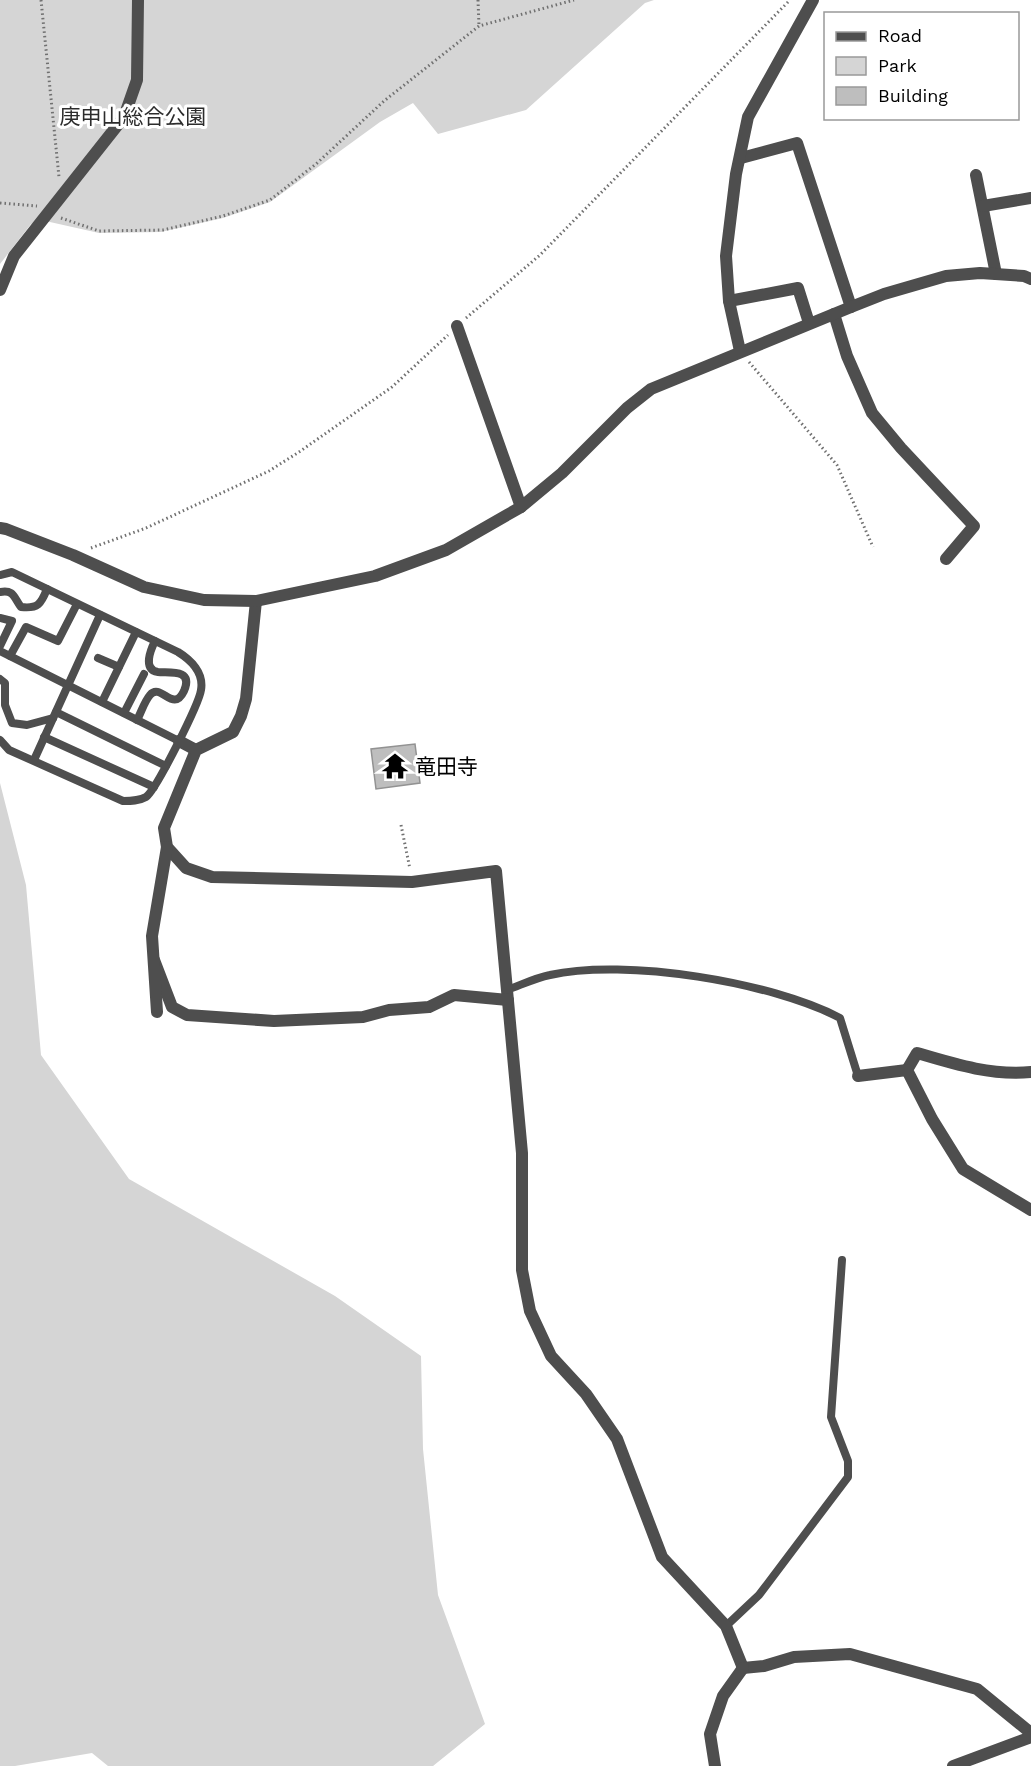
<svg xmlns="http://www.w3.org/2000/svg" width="1031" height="1766" font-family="'Work Sans','Noto Sans JP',sans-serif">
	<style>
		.green { fill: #d5d5d5 }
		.building { fill: #bebebe; stroke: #929292; stroke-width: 1.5 }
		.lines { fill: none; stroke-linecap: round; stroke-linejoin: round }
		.path { stroke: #707070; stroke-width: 3; stroke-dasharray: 1.5 3; stroke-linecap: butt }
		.service { stroke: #4e4e4e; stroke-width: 8 }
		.minor { stroke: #4e4e4e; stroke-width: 12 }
		.tertiary { stroke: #4e4e4e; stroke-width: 12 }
		.labels { text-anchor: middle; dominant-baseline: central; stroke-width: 6; stroke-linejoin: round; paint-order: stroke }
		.park-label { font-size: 21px; fill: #2c2c2c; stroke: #fff }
		.poi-label { font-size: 21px; fill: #000; stroke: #fff; text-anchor: start }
	</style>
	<rect width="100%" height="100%" fill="#fff"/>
	<g class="green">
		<path d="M0,0H654L645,3L526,110L438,134L413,103L380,122L270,202L223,218L161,232L99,233L41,220L31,224L0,264Z"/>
		<path d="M0,783L26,885L41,1055L129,1179L335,1296L421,1356L423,1449L438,1595L485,1724L433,1766H108L92,1753L15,1766H0Z"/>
	</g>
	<path class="building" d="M415,744L420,783L376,789L371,749Z"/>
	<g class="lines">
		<g class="path">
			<path d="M41,0L59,177"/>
			<path d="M478,0L479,26"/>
			<path d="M0,203L37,206"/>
			<path d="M61,218L99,231L163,230L223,216L270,200L316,164L384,101L479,26L574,0"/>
			<path d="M466,318L540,255L790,0"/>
			<path d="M749,362L837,465L873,547"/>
			<path d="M91,548L146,528L269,471L299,452L392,387L448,335"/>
			<path d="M401,825L410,869"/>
		</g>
		<g class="service">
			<path d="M0,575L12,572L178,652C191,660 204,673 201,690C199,704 156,790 146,797C139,801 131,801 123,801L9,750L0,740"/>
			<path d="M0,592C14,589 14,598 21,607C38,609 41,604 47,589"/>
			<path d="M0,618L12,621L0,646"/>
			<path d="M0,651L179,741"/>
			<path d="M10,656L26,627L58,641L77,604"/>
			<path d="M98,658L119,667"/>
			<path d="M0,679L5,683V705L12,723L27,725L53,718"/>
			<path d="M102,702L136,632"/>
			<path d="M56,712L166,766"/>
			<path d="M124,713L144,674"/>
			<path d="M137,720C141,713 144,702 150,695C161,682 173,714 184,691C194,668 168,673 158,672C142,670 151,649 155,641"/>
			<path d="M44,737L154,787"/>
			<path d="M34,760L100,615"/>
			<path d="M507,990C521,985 535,978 550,975C625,958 772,982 840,1018L858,1076"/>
			<path d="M726,1626L759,1595L848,1477V1461L831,1417L842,1260"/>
		</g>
		<g class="minor">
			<path d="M741,158L797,143L851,307"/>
			<path d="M976,175L996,274"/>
			<path d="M983,206L1031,198"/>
			<path d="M0,290L14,256L124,117L137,80L138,0"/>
			<path d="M729,301L798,288L809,323"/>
			<path d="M834,314L847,356L872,413L901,448L974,526L946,559"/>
			<path d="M457,326L521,507"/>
			<path d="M740,351L729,301L726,256L736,174L748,117L813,0"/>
			<path d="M256,601L246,699L241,716L233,732L196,750L164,828L167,847L186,868L212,877L412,882L496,871L522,1153V1270L530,1311L551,1356L586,1394L617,1439L662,1557L726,1626L743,1668"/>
			<path d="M179,741L196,750"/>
			<path d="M154,960L172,1007L187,1015L274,1021L363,1017L389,1010L429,1007L454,995L508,1000"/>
			<path d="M157,1012L152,936L167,847"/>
			<path d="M1031,1072C992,1076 954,1064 917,1053L907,1070L932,1119L963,1169L1031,1210"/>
			<path d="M858,1076L907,1070"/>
			<path d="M743,1668L764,1666L794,1657L850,1654L977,1689L1031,1733"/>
			<path d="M715,1766L710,1734L723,1696L743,1668"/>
		</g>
		<g class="tertiary">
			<path d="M0,528L6,529L73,555L144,587L204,600L256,601L375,576L446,550L521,507L562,473L627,408L651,389L851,307L884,294L946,276L980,273L1024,276L1031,279"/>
			<path d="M953,1766L1031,1737"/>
		</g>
	</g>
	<defs>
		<g id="temple-bare" transform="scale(2.07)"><path d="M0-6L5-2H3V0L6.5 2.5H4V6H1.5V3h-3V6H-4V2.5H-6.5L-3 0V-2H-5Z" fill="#000" stroke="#fff" stroke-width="2.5" paint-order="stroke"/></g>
	</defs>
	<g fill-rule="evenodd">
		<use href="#temple-bare" x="395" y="766"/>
	</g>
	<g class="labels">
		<g class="park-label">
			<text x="133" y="116">庚申山総合公園</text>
		</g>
		<g class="poi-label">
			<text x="415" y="766">竜田寺</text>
		</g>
	</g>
	<rect x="824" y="12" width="195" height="108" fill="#ffffff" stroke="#999999" stroke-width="1.5"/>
	<rect x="836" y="32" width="30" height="9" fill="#4e4e4e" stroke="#999999" stroke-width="1.5"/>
	<text x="878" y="42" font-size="18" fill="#000000">Road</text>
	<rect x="836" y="57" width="30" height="18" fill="#d5d5d5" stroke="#999999" stroke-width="1.5"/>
	<text x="878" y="72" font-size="18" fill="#000000">Park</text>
	<rect x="836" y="87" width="30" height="18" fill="#bebebe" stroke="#999999" stroke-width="1.5"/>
	<text x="878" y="102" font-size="18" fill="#000000">Building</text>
</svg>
